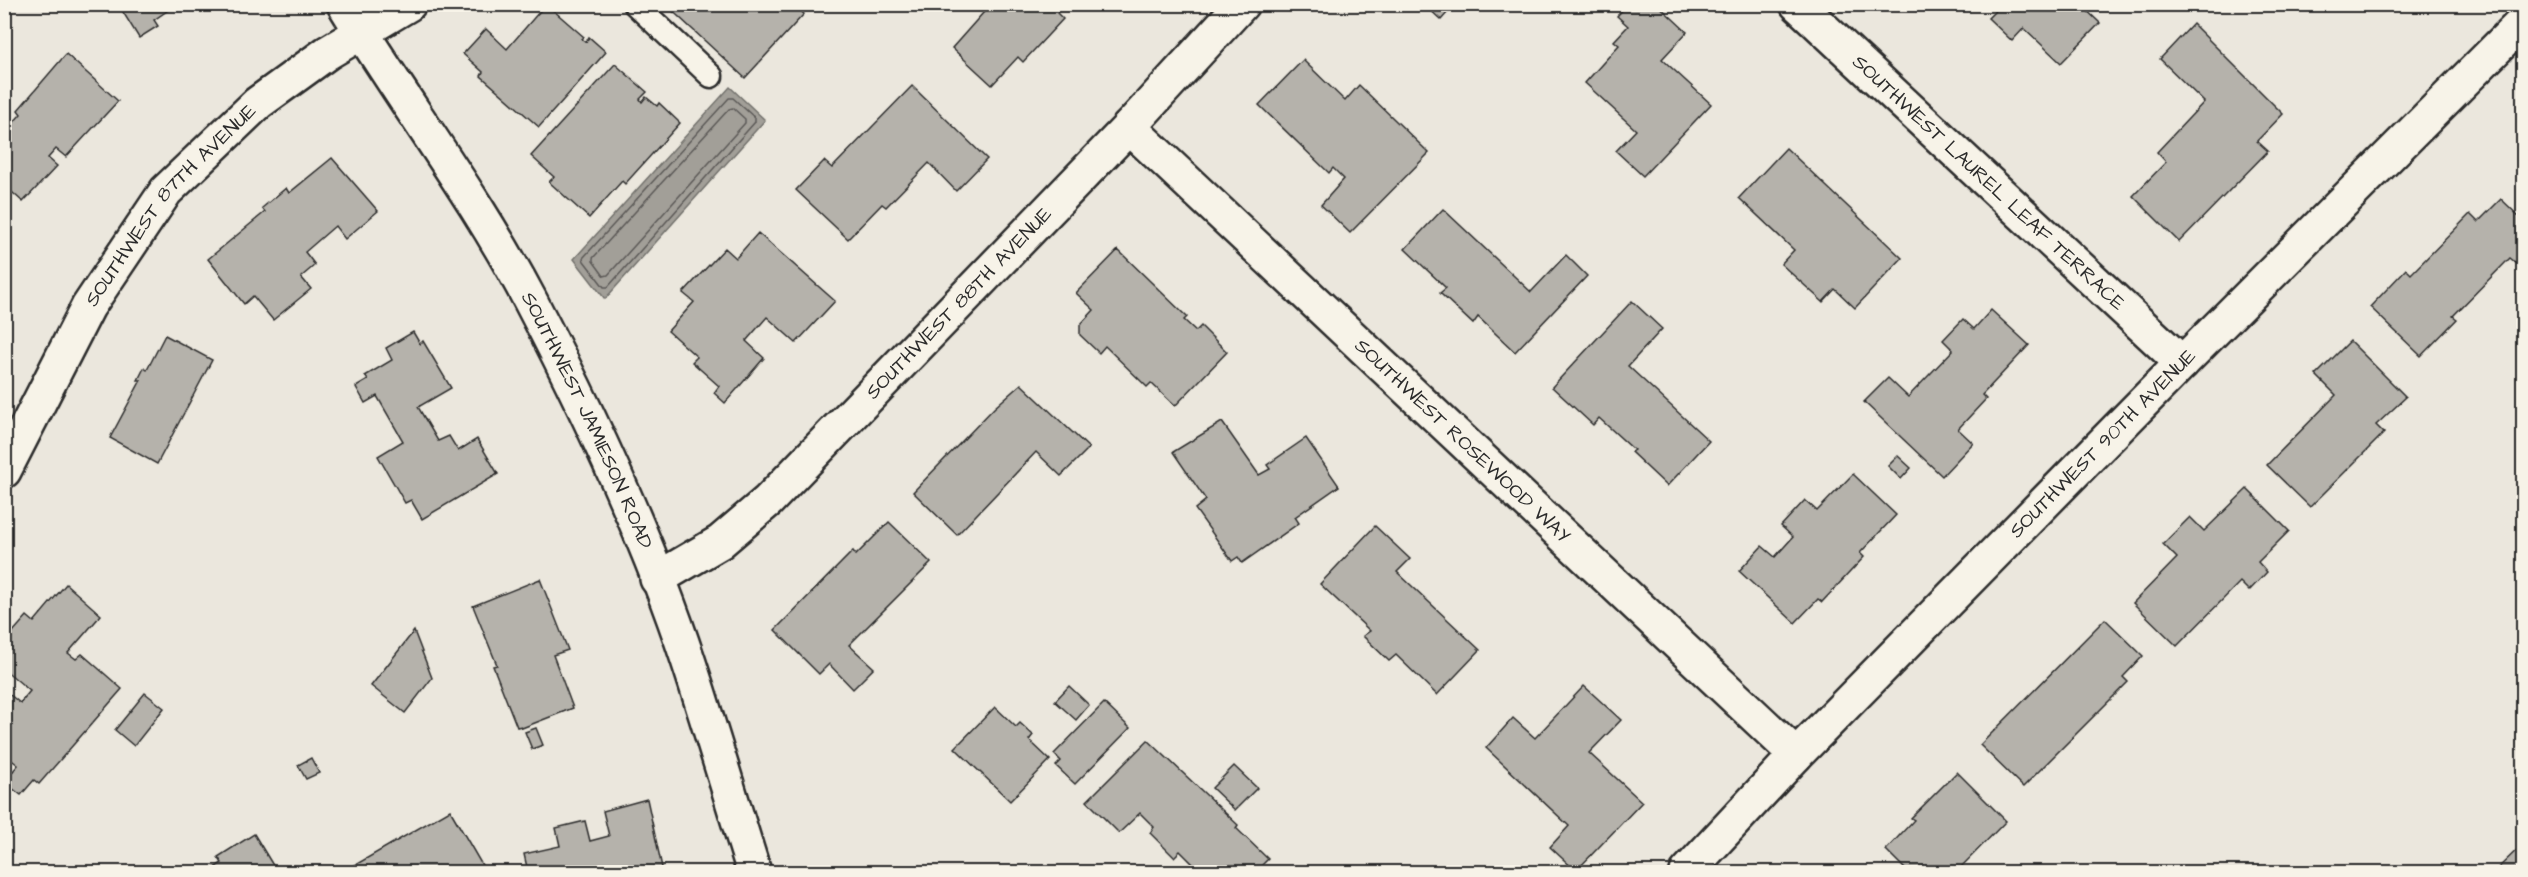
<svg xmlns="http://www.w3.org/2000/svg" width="2528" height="877" font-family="'Architects Daughter',sans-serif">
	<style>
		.water { fill: #a29f98; stroke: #72716c; stroke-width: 1.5 }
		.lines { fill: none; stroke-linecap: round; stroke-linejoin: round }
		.shore { stroke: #5b5957; stroke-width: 1.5 }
		.building { fill: #b5b2ab; stroke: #2b2b2b; stroke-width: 1.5 }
		.lane-casing { stroke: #2b2b2b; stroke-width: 27 }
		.street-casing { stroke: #2b2b2b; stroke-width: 38 }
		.secondary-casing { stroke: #2b2b2b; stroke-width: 38 }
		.lane { stroke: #f7f3e8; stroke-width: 22 }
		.street { stroke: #f7f3e8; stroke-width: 33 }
		.secondary { stroke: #f7f3e8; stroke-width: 33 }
		.labels { text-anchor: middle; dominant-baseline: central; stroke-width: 5; stroke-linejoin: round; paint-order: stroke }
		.street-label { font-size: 20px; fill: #2b2b2b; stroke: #f7f3e8 }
	</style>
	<rect width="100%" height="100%" fill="#ebe7dd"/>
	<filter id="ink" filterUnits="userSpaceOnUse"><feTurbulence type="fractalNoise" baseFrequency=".0167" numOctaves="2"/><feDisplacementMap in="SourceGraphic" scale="12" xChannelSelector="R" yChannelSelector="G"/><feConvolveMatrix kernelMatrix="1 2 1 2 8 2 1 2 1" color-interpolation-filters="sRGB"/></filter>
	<g filter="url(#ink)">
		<path class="water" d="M730,87L765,120L605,299L574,259Z"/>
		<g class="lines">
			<g class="shore">
				<path d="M729,98H733L755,118V122L608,287H604L584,261L583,258Z"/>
				<path d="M733,108L745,119V123L608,275L604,276L593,261V258L729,109Z"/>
			</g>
		</g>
		<g class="building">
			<path d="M118,4H177L154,20L158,26L139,38Z"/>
			<path d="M546,4L584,37L582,39L586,42L589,37L606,52L539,127L481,76L483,72L463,54L486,29L507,49Z"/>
			<path d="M665,4H793L804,14L745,78Z"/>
			<path d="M991,4H1064L1057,13L1063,19L1023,62L1018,57L992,85L952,48Z"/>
			<path d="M1424,4H1455L1441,20Z"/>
			<path d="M1628,4H1645L1647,7L1657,4L1687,32L1662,59L1711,104L1643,176L1616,151L1636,130L1585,83L1619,45L1614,41L1628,26L1617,16Z"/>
			<path d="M1998,4H2080L2100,23L2061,63L2024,28L2012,41L1988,18L2000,6Z"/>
			<path d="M2193,24L2283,114L2257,141L2268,151L2179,242L2133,196L2166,162L2157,152L2204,102L2160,59Z"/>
			<path d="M66,54L118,101L66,157L56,149L48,158L57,166L23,202L4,185V133L21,114L18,110Z"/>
			<path d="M1303,60L1345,101L1359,85L1429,153L1350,233L1321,205L1344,179L1333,168L1329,173L1259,105Z"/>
			<path d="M615,64L647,92L640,99L642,102L646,97L657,106L659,103L680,123L625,184L622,181L589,218L549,182L554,177L531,156Z"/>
			<path d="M912,86L987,159L956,191L929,163L886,207L882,204L848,239L796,190L824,161L832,168Z"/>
			<path d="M1786,148L1902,258L1855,308L1835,289L1823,302L1781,264L1794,250L1739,198Z"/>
			<path d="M332,158L378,211L345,239L335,226L305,252L315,265L301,277L311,289L273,320L253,296L244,304L208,259L265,212L262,208L286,188L289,193Z"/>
			<path d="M2501,199L2524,221V255L2516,263L2510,258L2453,316L2457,319L2421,356L2370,307L2406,269L2411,274L2470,214L2478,222Z"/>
			<path d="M1443,209L1531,292L1566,255L1587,276L1515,352L1478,317L1473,324L1440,293L1446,288L1405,249Z"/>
			<path d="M758,233L835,301L796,343L767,317L746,341L764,358L725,403L714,393L719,386L692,362L697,357L668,331L694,302L683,293L725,248L736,258Z"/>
			<path d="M1118,250L1187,317L1184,320L1196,331L1201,326L1227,352L1175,406L1151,383L1147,387L1105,346L1099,353L1080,335V325L1094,310L1076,293Z"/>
			<path d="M1632,301L1662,329L1628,366L1709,441L1667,486L1631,452L1634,450L1599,418L1593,425L1552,387Z"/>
			<path d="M1991,310L2029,345L1982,395L1986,399L1958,429L1973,443L1942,476L1864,402L1888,378L1908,397L1953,350L1943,340L1963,319L1974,329Z"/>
			<path d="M413,332L420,344L423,341L451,388L418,407L438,441L449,436L458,451L477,439L498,474L422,519L411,500L405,503L378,456L403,441L377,396L365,403L356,387L368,380L365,376L392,360L386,348Z"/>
			<path d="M165,335L212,360L157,464L110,438L141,380H138L144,368L147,370Z"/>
			<path d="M2350,341L2406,397L2376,425L2384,433L2310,507L2267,465L2336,395L2316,375Z"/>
			<path d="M1021,384L1089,448L1061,476L1036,452L957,535L913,492L994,408Z"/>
			<path d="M1222,422L1259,475L1270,469L1267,465L1306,438L1339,486L1295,517L1299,523L1242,563L1238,557L1232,561L1195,509L1206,500L1173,452Z"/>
			<path d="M1898,456L1911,468L1901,479L1888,466Z"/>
			<path d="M1853,474L1896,515L1860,553L1864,557L1822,602L1818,599L1795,623L1739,571L1762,546L1775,557L1793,537L1781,526L1805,500L1817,511Z"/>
			<path d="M2247,489L2289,531L2258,562L2267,572L2249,591L2240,582L2177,646L2133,603L2177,558L2163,544L2190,517L2204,531Z"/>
			<path d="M889,522L931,563L849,645L874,668L853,689L829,664L819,674L775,630L853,551L856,555Z"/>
			<path d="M1375,526L1410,559L1397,572L1480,650L1437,695L1396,655L1389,661L1363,636L1370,631L1320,584Z"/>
			<path d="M540,579L568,650L553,655L573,708L522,728L521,726L517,727L493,666L497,665L473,606Z"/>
			<path d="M66,584L101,615L68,653L76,659L82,654L122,689L39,784L34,780L21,795L4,782L18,765L4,754V690L20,703L30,691L4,669V642L27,616L34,622Z"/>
			<path d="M2105,619L2143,656L2123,677L2128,682L2023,787L1980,745Z"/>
			<path d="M414,631L432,678L405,713L371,686Z"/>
			<path d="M1069,686L1089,705L1076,720L1055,701Z"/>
			<path d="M1584,686L1621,720L1589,753L1642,802L1576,871L1550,847L1569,826L1486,748L1513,718L1535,738Z"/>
			<path d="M145,693L164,708L134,746L115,730Z"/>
			<path d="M1104,703L1130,728L1075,784L1056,766L1061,761L1054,754Z"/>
			<path d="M995,707L1016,727L1020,723L1033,735L1029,740L1050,760L1010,801L955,748Z"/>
			<path d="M536,728L543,745L532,749L525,732Z"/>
			<path d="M1148,740L1238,825L1236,828L1268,859L1255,872H1185L1193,864L1180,851L1174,857L1150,833L1154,827L1140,813L1119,833L1087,801Z"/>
			<path d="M311,758L319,773L306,779L298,765Z"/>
			<path d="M1234,766L1257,788L1235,810L1212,788Z"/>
			<path d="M1957,772L2006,821L1959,869L1961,872H1908L1886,850L1914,820L1911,818Z"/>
			<path d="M647,799L663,872H528L524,854L560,846L556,828L585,821L590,841L609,836L603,811Z"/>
			<path d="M450,810L486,872H343Z"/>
			<path d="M254,834L277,872H208L222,863L218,857Z"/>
			<path d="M2524,843V872H2494Z"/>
		</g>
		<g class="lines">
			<g class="lane-casing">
				<path id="lane" d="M635,4L711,76"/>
			</g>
			<g class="street-casing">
				<g id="street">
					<path id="s1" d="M1797,4L2182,363"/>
					<path id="s2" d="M1129,127L1796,755"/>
					<path id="s3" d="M4,471L88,307L166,191L258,103L327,53L409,4"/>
					<path id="s4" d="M657,579L720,542L768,501L1129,127L1242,4"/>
					<path id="s5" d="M1687,872L1796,755L2182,363L2524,21"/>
				</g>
			</g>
			<g class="secondary-casing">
				<g id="secondary">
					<path id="s6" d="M344,4C405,104 476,197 530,300C590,415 647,536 688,660C711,730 732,802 754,872"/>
				</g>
			</g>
			<use href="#lane" class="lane"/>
			<use href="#street" class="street"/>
			<use href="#secondary" class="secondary"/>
		</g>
	</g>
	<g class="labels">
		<g class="street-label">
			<text stroke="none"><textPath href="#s1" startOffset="262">SOUTHWEST LAUREL LEAF TERRACE</textPath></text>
			<text stroke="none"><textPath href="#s3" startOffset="316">SOUTHWEST 87TH AVENUE</textPath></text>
			<text stroke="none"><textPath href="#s4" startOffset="411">SOUTHWEST 88TH AVENUE</textPath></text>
			<text stroke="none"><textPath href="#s6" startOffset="483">SOUTHWEST JAMIESON ROAD</textPath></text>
			<text stroke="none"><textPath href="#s2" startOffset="458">SOUTHWEST ROSEWOOD WAY</textPath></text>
			<text stroke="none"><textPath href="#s5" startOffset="597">SOUTHWEST 90TH AVENUE</textPath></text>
		</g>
	</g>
	<rect width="2528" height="877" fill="none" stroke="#f7f3e8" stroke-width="24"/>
	<rect x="12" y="12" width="2504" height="853" fill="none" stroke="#2b2b2b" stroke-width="2" filter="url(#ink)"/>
</svg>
